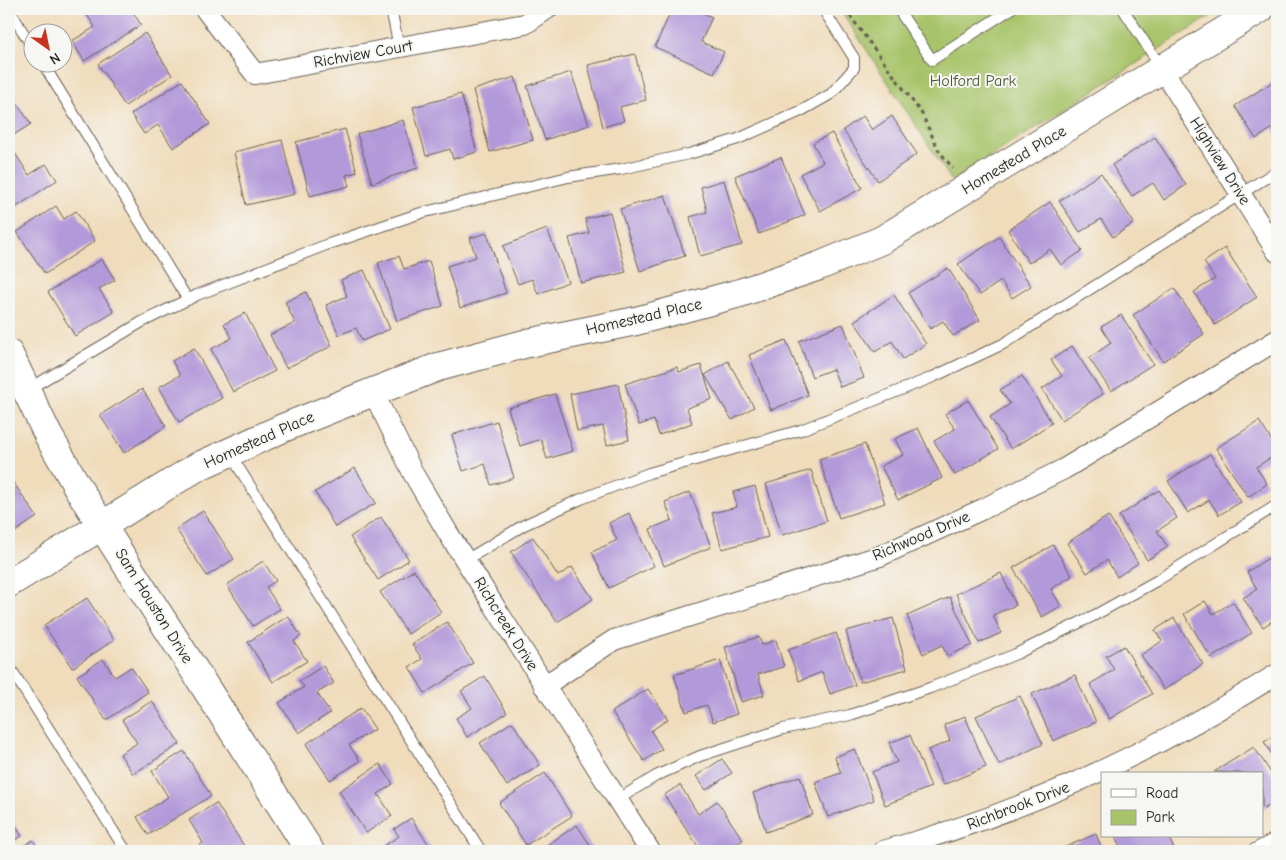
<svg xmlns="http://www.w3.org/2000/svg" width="1286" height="860" font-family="'Comic Neue',sans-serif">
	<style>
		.green { fill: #a8c46a; stroke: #627043 }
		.building { fill: #b299d9 }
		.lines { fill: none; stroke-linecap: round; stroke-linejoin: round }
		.lane-casing { stroke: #665f54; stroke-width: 12 }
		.street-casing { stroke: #665f54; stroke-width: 22 }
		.secondary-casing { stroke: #665f54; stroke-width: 30 }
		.path { stroke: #665f54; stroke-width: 3; stroke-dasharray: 4 4; stroke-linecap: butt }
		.lane { stroke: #fff; stroke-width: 10 }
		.street { stroke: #fff; stroke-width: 20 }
		.secondary { stroke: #fff; stroke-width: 28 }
		.labels { text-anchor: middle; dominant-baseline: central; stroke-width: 4; stroke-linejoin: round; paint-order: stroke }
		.street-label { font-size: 16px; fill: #1c1c1c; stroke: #f6f6f2 }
		.park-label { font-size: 16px; fill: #4d5737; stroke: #f6f6f2 }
	</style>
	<rect width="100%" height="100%" fill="#f6f6f2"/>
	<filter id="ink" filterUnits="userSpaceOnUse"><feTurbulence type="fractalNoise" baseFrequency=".02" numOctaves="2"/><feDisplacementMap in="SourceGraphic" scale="10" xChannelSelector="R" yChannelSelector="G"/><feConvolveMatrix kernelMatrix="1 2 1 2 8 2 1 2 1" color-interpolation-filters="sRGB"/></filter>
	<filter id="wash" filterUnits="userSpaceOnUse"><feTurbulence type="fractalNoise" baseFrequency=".0096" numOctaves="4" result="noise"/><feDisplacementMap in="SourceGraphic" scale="20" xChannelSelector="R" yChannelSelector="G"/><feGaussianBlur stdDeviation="1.12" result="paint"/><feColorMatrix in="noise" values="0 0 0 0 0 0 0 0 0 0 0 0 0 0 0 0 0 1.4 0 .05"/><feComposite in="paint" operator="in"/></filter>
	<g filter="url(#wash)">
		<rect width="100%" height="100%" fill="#f0dcbb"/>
		<path class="green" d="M840,9H1222L952,181Z"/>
		<g id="blocks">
			<g class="building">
				<path d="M83,9H131L141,25L84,61L72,41L95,27Z"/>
				<path d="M672,9H694L712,17L701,42L724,52L714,73L655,47Z"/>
				<path d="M145,33L172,75L125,106L98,64Z"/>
				<path d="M635,54L646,100L620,107L624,121L603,127L588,65Z"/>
				<path d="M571,72L589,125L545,140L527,86Z"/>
				<path d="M515,77L533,140L490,152L473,90Z"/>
				<path d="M1277,79V135L1273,128L1256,139L1235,106Z"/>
				<path d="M182,81L210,124L173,148L158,125L144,134L131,114Z"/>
				<path d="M461,94L477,152L453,159L450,149L426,156L413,107Z"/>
				<path d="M17,103L31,124L9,138V108Z"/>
				<path d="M863,116L872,130L892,116L917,154L878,181L843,130Z"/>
				<path d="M403,120L418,168L372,183L357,134Z"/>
				<path d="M345,129L357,172L346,175L349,186L310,196L296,142Z"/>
				<path d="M832,133L862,188L820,211L800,174L823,162L813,143Z"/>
				<path d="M1155,137L1186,185L1164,200L1153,183L1132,196L1112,165Z"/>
				<path d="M282,140L295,194L246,205L234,152Z"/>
				<path d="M13,150L29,175L46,164L57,180L9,212V152Z"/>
				<path d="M781,157L805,215L759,234L735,176Z"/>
				<path d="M1101,173L1134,223L1113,237L1101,219L1080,232L1059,201Z"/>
				<path d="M724,180L742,245L700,256L690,217L707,212L701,187Z"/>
				<path d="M665,195L685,256L640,271L620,209Z"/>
				<path d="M1050,202L1082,251L1061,265L1050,249L1029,263L1008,230Z"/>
				<path d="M56,206L64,219L76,211L95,241L45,274L17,232Z"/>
				<path d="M610,212L626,272L581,283L569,238L589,233L585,219Z"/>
				<path d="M547,229L568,282L538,294L532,279L518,284L503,246Z"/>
				<path d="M487,233L506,293L460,308L447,266L476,257L470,238Z"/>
				<path d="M999,237L1031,286L1012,298L1001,281L980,295L958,264Z"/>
				<path d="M1225,248L1257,297L1215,325L1194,292L1215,279L1204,262Z"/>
				<path d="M399,256L404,269L429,261L443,306L397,321L378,263Z"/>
				<path d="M102,259L115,280L99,289L114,312L75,336L48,292Z"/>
				<path d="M948,268L980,320L953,336L943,321L930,329L908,293Z"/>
				<path d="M364,270L390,329L362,341L356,328L339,335L326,305L347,296L341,280Z"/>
				<path d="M1174,288L1204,334L1163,361L1133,315Z"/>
				<path d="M306,292L332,346L286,368L270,335L295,323L285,302Z"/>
				<path d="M894,295L926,344L903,359L892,341L875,352L854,321Z"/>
				<path d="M245,313L275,371L233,392L211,349L232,338L224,324Z"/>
				<path d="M1121,315L1153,364L1111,391L1089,358L1111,343L1101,327Z"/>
				<path d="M843,324L864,378L840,387L833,369L812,377L799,341Z"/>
				<path d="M786,340L808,395L771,410L749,355Z"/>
				<path d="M1072,346L1103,394L1062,420L1042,389L1062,376L1051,360Z"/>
				<path d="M194,348L222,398L179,422L159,387L180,375L172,361Z"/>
				<path d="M728,361L754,407L732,420L705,375Z"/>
				<path d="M701,365L712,399L687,408L692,423L659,435L654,420L639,425L625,384L677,367L679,372Z"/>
				<path d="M1022,376L1052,423L1011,449L990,417L1010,404L1000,390Z"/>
				<path d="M618,384L629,440L607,445L603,426L577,431L570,394Z"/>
				<path d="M142,389L166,426L124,453L100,415Z"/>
				<path d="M555,394L573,451L547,459L541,439L520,446L508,408Z"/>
				<path d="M968,400L998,449L955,475L934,441L955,429L945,414Z"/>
				<path d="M497,421L514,478L491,485L485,464L463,471L452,435Z"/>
				<path d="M1259,421L1277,449V454L1256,467L1267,484L1248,497L1216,448Z"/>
				<path d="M918,428L942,478L898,500L881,466L903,455L895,439Z"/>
				<path d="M865,444L885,503L839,518L819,459Z"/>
				<path d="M1210,454L1241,502L1219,515L1209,500L1188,513L1168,481Z"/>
				<path d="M355,468L376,503L335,527L315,492Z"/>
				<path d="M811,470L827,521L782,535L766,484Z"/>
				<path d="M9,476L37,517L9,536Z"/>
				<path d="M755,486L768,537L722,549L712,513L737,507L733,492Z"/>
				<path d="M1159,490L1177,518L1157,531L1168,547L1147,560L1119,516Z"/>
				<path d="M690,492L711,547L664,566L650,529L672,520L665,502Z"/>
				<path d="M203,511L234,559L207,576L176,529Z"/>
				<path d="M629,513L654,566L609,588L592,552L617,540L609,523Z"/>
				<path d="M1108,516L1138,563L1117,577L1107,560L1087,573L1067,543Z"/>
				<path d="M381,517L409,560L378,580L350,537Z"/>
				<path d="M533,537L558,576L572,567L593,599L557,622L511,552Z"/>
				<path d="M1053,545L1072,576L1051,589L1061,606L1042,617L1013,568Z"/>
				<path d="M1273,555L1277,562V618L1263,627L1243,598L1257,589L1247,572Z"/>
				<path d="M263,561L276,581L266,587L280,609L253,626L227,585Z"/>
				<path d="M414,570L441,612L408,634L380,592Z"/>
				<path d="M1001,573L1016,605L993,615L1001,633L979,643L956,594Z"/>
				<path d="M950,597L972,645L947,656L942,645L923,654L907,616Z"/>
				<path d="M87,598L114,640L72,668L44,625Z"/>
				<path d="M1205,601L1213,614L1233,602L1252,633L1211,658L1184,614Z"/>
				<path d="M288,616L301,636L294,641L307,661L273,682L248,642Z"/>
				<path d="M893,618L907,669L860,682L846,631Z"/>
				<path d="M1174,618L1203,664L1164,690L1141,655L1162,641L1155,630Z"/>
				<path d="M447,622L473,663L425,693L409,667L422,659L412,644Z"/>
				<path d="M836,633L855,685L830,694L822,672L799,681L788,650Z"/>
				<path d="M759,637L762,645L776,640L784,667L758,674L764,695L741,702L725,647Z"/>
				<path d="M1124,646L1152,694L1109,719L1090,684L1114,670L1106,656Z"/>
				<path d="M103,659L115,677L131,667L148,692L106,720L77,676Z"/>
				<path d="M720,660L737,714L713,722L707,705L686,712L674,675Z"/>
				<path d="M323,666L334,683L317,693L330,713L299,733L279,703L304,687L299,681Z"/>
				<path d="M1075,675L1096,722L1053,741L1032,694Z"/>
				<path d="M485,676L507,713L467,737L456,718L472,708L461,691Z"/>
				<path d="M648,689L668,719L651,731L662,749L644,761L612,712Z"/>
				<path d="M1020,696L1043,744L999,765L976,716Z"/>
				<path d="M152,701L180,744L133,774L120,754L137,743L122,720Z"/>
				<path d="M361,708L375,729L349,745L360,761L330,780L306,744Z"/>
				<path d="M965,716L986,767L943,785L928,750L950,741L944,725Z"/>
				<path d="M512,722L540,765L507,786L480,743Z"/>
				<path d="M1277,734V762L1264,742Z"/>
				<path d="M910,735L931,787L885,805L872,772L897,762L889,743Z"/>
				<path d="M1254,747L1277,782V800L1264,809L1262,806V774L1214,772Z"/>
				<path d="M855,749L874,800L828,817L815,782L841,773L835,757Z"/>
				<path d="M184,751L211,796L148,835L137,817L168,797L152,771Z"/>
				<path d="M722,759L732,773L706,790L696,776Z"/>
				<path d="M380,764L393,784L378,794L392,816L366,833L339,791Z"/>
				<path d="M545,773L572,816L526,845L499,803Z"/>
				<path d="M800,776L813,815L766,832L753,793Z"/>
				<path d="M680,785L698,814L717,801L743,840L725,851H701L664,795Z"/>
				<path d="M216,803L244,846L237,851H191L203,843L189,820Z"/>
				<path d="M9,816L22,836L9,844Z"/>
				<path d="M411,818L433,851H376L399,836L394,829Z"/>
				<path d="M577,825L594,851H538Z"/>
				<path d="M1096,834L1103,851H1058V850Z"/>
				<path d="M1115,836H1168L1175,851H1150L1147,846L1135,851H1122Z"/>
				<path d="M33,840L40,851H16Z"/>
			</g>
		</g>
	</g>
	<g filter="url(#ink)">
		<use href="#blocks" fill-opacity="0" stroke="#665f54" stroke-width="1"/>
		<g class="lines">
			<g class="lane-casing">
				<g id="lane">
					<path d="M9,9L32,47"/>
					<path d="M391,9L399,47"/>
					<path d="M898,9L932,60L1011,9"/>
					<path d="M1123,9L1162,69"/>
					<path d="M42,62L188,300"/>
					<path d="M27,390L142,322L197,295L326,245L421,213L568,177L621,169L689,154L738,139L801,111L831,94L854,68V58L823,9"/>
					<path d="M230,454L481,851"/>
					<path d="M466,560L524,525L581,499L649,473L801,430L933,377L1003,344L1277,171"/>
					<path d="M9,666L126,851"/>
					<path d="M617,800L656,776L700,756L783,729L850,715L930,688L1016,654L1095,615L1158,580L1277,505"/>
					<path d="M1251,851L1277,837"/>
				</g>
			</g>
			<g class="street-casing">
				<g id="street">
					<path d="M205,9L255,74L525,24L547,9"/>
					<path d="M1163,70L1277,252"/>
					<path d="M373,392L414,475L448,533L650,851"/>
					<path d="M544,686L614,640L880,556L983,509L1064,469L1277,340"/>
					<path d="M883,851C1024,813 1154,752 1277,674"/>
				</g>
			</g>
			<g class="secondary-casing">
				<g id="secondary">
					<path d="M9,354L48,435L81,493L310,851"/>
					<path d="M9,583L197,467L283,428L373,392L438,367L528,343L636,321L740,293L819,266L882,240L1260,9"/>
				</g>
			</g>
			<path class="path" d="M845,9L922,114L939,151L953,168"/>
			<use href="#lane" class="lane"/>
			<use href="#street" class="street"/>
			<use href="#secondary" class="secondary"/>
		</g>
	</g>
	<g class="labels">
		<g class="street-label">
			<text transform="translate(363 54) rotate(-10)">Richview Court</text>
			<text transform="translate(1014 160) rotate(-31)">Homestead Place</text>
			<text transform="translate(1220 161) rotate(58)">Highview Drive</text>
			<text transform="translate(644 317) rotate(-13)">Homestead Place</text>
			<text transform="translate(259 440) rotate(-24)">Homestead Place</text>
			<text transform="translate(921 536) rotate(-23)">Richwood Drive</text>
			<text transform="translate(154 606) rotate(58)">Sam Houston Drive</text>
			<text transform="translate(506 624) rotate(58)">Richcreek Drive</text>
			<text transform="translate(1018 806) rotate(-21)">Richbrook Drive</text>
		</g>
		<g class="park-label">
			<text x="973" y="81">Holford Park</text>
		</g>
	</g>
	<rect width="1286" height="860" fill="none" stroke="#f6f6f2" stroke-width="30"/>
	<rect x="1101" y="772" width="162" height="65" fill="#f6f6f2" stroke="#9f9f9c"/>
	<rect x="1111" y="789" width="25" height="8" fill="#ffffff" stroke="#9f9f9c"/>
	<text x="1146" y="798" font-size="15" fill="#1c1c1c">Road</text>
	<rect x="1111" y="810" width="25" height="15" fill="#a8c46a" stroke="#9f9f9c"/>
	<text x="1146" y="822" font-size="15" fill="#1c1c1c">Park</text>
	<g transform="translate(48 48) rotate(147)"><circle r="24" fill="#f6f6f2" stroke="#9f9f9c"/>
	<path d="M0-4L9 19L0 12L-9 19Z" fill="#c8321e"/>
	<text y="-8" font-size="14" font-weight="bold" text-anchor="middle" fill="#1c1c1c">N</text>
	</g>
</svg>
